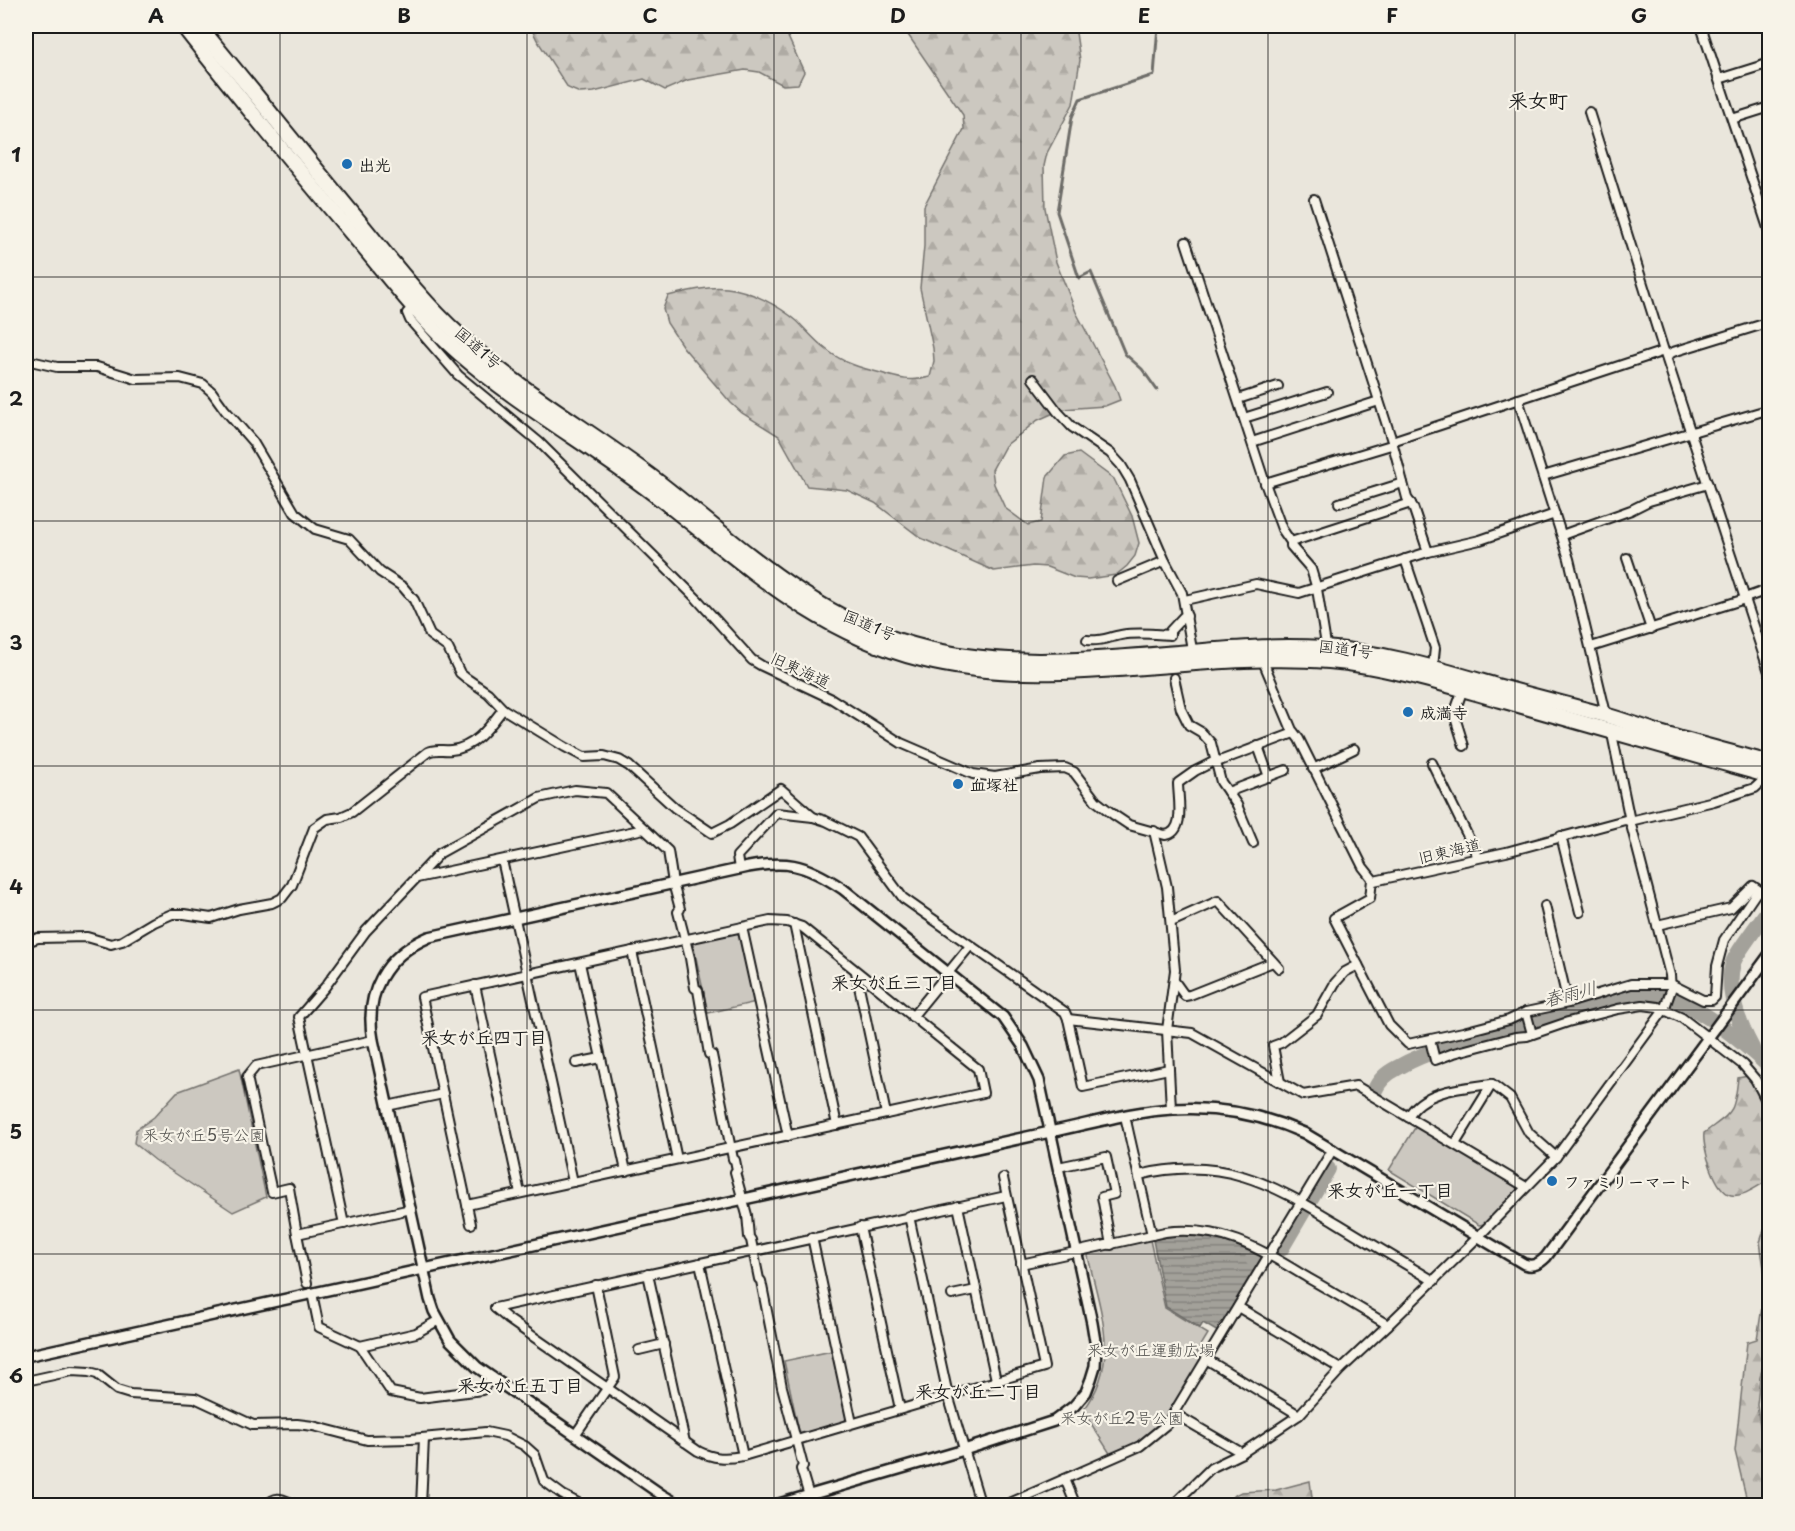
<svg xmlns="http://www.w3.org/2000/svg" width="1795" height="1531" font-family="'Playpen Sans','Klee One',sans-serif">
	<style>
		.forest { fill: url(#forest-firs); stroke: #74726e; stroke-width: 1.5 }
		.green { fill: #ccc8c0; stroke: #74726e; stroke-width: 1.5 }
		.water { fill: url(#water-rules); stroke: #6d6c68; stroke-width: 1.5 }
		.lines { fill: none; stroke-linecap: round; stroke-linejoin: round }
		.stream { stroke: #6d6c68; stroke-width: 3 }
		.river { stroke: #a3a19a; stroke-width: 16 }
		.minor-tunnel { stroke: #c1beb6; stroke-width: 8; stroke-dasharray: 8 4; stroke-linecap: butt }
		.minor-casing { stroke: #1c1c1c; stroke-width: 12 }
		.tertiary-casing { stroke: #1c1c1c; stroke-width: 14 }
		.trunk-casing { stroke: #1c1c1c; stroke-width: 18 }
		.minor { stroke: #f7f3e8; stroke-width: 8 }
		.tertiary { stroke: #f7f3e8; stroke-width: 9 }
		.trunk { stroke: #f7f3e8; stroke-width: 14 }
		.grid { fill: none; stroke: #1c1c1c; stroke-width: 1.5; stroke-opacity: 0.55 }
		.poi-dot { fill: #1f6fb2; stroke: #f7f3e8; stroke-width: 2 }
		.labels { text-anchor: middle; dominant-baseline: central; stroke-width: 4.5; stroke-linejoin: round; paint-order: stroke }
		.poi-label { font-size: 16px; font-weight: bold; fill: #1c1c1c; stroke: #f7f3e8; text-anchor: start }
		.street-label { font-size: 16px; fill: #1c1c1c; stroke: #f7f3e8 }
		.park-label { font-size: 16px; fill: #51504d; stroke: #f7f3e8 }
		.neighbourhood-label { font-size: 18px; font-weight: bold; fill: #1c1c1c; stroke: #f7f3e8 }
		.water-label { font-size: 18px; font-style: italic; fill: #52514e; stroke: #f7f3e8 }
		.quarter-label { font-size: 20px; font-weight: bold; fill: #1c1c1c; stroke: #f7f3e8 }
		.neatline { fill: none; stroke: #1c1c1c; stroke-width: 2 }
		.grid-label { font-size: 20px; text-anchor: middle; font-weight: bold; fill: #1c1c1c }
	</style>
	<defs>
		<pattern id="forest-firs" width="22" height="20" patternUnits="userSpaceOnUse" patternTransform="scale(1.5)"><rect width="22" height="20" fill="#ccc8c0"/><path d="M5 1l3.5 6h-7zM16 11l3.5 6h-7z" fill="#afaba4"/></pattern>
		<pattern id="water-rules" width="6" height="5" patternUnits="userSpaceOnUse" patternTransform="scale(1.5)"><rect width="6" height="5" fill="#a3a19a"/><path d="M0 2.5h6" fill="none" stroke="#84827d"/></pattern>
	</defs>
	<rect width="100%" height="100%" fill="#eae6dc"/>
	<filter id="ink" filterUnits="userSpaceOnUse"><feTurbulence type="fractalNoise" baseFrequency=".0167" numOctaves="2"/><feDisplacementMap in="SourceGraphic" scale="12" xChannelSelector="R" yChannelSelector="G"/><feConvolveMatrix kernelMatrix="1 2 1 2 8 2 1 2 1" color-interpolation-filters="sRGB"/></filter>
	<g filter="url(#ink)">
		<g class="forest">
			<path d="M530,26H783L804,72L798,84L783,85L759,72L745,70L688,80L665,90L644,79L594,92L580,93L568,88L537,40Z"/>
			<path d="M902,26H1075L1080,60L1073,104L1047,153L1044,166L1045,208L1056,262L1076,312L1115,386L1120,400L1105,406L1063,409L1038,420L1005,446L992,470L994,484L1005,508L1028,525L1041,522L1047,477L1065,456L1079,453L1114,479L1132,516L1139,543L1135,556L1127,566L1116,575L1088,579L1075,578L1047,567L1033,566L994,571L921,538L875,503L847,490L807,486L779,436L742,413L731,403L683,347L667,323L663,309L668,296C688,291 707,286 727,288C750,290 779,306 797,321C807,331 816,342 827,350C843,363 861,368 881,373C899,379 912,382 930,377L934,361L933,348L920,288L924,246V206L964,129L963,115Z"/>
			<path d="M1748,1076L1769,1119V1180C1759,1185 1743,1198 1731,1195C1715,1191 1702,1147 1704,1133C1733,1111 1734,1115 1738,1078Z"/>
			<path d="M1769,1216V1340L1760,1378L1757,1405L1761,1432L1769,1452V1505H1748L1735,1451L1747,1342L1757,1339L1766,1281L1760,1242Z"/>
			<path d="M1310,1481L1312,1497L1310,1505H1225L1235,1495L1241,1492L1276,1490Z"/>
		</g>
		<g class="green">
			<path d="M736,932L740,935L756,1002L708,1013L693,944L695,940Z"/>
			<path d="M239,1069L266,1197L233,1212L155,1160L134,1143L136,1130L154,1117L177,1092Z"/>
			<path d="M1416,1126L1516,1187L1517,1190L1485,1224L1479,1225L1389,1170Z"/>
			<path d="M1150,1240L1165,1308L1208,1334L1197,1352L1202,1357C1186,1385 1173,1419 1145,1438C1135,1445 1122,1449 1111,1455L1083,1411C1122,1361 1100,1312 1088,1256L1089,1254Z"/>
			<path d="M832,1351L847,1416L844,1422L804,1433L799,1431L784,1361Z"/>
		</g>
		<path class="water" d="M1178,1235C1207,1236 1231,1241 1257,1253L1255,1258L1259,1263L1218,1332L1203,1323L1200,1328L1166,1307L1153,1240Z"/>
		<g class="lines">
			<path class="stream" d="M1157,390L1142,369L1125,354L1091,272L1079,278L1057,212L1072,117L1080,99L1154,75L1158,26"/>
			<g class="river">
				<path d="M1752,1048C1739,1024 1725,991 1733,963C1736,952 1762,920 1770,908"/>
				<path d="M1375,1090C1379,1080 1387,1073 1397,1068C1443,1042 1498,1035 1549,1020C1585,1009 1626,991 1664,997C1699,1004 1744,1043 1770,1067"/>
				<path d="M1278,1250L1281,1249L1328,1169"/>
				<path d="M1253,1259L1259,1257"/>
			</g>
			<path class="minor-tunnel" d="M1171,644L1174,678"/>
			<g class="minor-casing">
				<g id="minor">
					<path d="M1701,26L1770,234"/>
					<path d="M1719,79L1770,63"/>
					<path d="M1589,112L1664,351L1770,675"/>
					<path d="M1732,119L1770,107"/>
					<path d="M1186,242L1265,483L1282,529L1291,542L1411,503"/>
					<path d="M415,305L407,313L410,320L458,375L539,442L697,599L752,660L762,666L832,699L901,743L973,774L995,777L1040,769L1065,768L1074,772L1096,801L1114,815L1129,825L1165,835C1186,833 1178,798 1178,783L1195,771L1217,760"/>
					<path d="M1666,356L1673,352L1770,322"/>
					<path d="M26,360L57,367H97L136,379L180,378L203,384L212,392L225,410L253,442L295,513L315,529L349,539L380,572L403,587L414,600L430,635L448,648L460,673L466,678L488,693L503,709L565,747L584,757L604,756L619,760L629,766L675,808L712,833L730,824L781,789L813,817L826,821L858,837L903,898L1065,1012L1068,1019L1083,1087L1169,1069"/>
					<path d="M1033,379L1058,412L1072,427L1110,453L1121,465L1130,480L1165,561L1182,593L1193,655"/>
					<path d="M1238,399L1278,386"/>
					<path d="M1518,399L1569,559L1607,718"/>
					<path d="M1244,418L1327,392"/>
					<path d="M1392,441L1664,351"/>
					<path d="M1252,442L1379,401"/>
					<path d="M1543,476L1770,409"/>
					<path d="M1265,483L1391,445"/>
					<path d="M1339,503L1403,483"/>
					<path d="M1562,535L1631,510L1649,501L1708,484"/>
					<path d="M1291,542V546L1311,569L1317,589L1327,651"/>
					<path d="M1428,552L1480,540L1555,514"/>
					<path d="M1627,558L1651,629"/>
					<path d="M1405,559L1435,648L1433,667"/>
					<path d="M1117,581L1165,561"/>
					<path d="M1745,598L1770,589"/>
					<path d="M1185,600L1256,584L1299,593L1428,552L1413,507L1407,498L1392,441L1314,199"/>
					<path d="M1087,640C1100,642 1109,637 1121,635C1137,632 1154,634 1170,635V631L1183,617L1187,616"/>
					<path d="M1591,647L1745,599"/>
					<path d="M1262,659L1292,730L1299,739L1363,867L1374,881L1506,852L1625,820L1630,821L1714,801L1755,788L1769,775"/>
					<path d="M1174,678L1181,709L1189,725L1201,732L1211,743L1221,782L1237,805L1253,843"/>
					<path d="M1463,689L1454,714L1464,746"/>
					<path d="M1258,746L1269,777"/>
					<path d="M1217,762L1294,733"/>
					<path d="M1432,763L1478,857"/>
					<path d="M1313,769L1354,749"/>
					<path d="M1228,792L1286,770"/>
					<path d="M1154,831L1167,887L1175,970L1167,1030L1171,1109"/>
					<path d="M1561,836L1580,912"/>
					<path d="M502,860L573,1182"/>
					<path d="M739,869L737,856L777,813L813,817"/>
					<path d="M417,878L644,829"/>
					<path d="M1372,880L1370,898L1334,918L1389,1025L1408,1044L1463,1032L1509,1020L1526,1012L1568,1003L1631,984H1671L1703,1000H1712L1715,997L1717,966L1724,940L1758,890"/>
					<path d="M1545,906L1568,1003"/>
					<path d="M770,921L787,922L802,927L978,1069L983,1093L467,1205L422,997Z"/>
					<path d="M1171,922L1218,901L1279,968"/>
					<path d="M794,924L837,1125"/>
					<path d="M1657,925L1731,908L1753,886L1770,898"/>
					<path d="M742,927L788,1136"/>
					<path d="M26,942L38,938L87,937L111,944L122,941L154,922L172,914H184L211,918L239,909L272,903L282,898L292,885L314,828L327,819L341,817L352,812L428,752C435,748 443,751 451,750C475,748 490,726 503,709"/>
					<path d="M632,951L677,1159"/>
					<path d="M580,963L626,1171"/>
					<path d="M856,972L886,1114"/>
					<path d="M1175,982L1185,996L1190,995L1273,962"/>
					<path d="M475,985L520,1193"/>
					<path d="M1526,1012L1532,1034"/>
					<path d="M912,1017L970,946"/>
					<path d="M1068,1019L1192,1033L1303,1095L1356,1086L1526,1187"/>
					<path d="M373,1040L256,1066L247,1077L272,1192L289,1188L297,1234L411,1209"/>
					<path d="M1430,1040L1435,1060L1454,1053L1515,1037L1527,1036L1568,1022L1618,1009L1643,1005L1658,1007L1682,1018L1743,1065L1755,1079L1770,1107"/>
					<path d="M576,1063L601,1058"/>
					<path d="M1280,1082L1273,1046L1281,1043L1317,1015L1335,983L1345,972L1358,965"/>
					<path d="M387,1106L443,1094"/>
					<path d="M1125,1116L1152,1235"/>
					<path d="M1408,1117C1424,1089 1463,1088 1492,1084L1510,1098L1529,1133L1556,1157"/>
					<path d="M1455,1144L1492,1084"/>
					<path d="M1058,1167L1106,1157L1114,1194L1102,1197L1111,1245"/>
					<path d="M1139,1175C1221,1155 1271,1183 1339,1224C1370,1243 1402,1262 1434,1281"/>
					<path d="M467,1205L471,1224"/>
					<path d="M958,1206L996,1380"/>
					<path d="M909,1216L948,1395L981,1506"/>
					<path d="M344,1224L299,1017L325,987L366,931L440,853L539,798L575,790L606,793L668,851L673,883L680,909L678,912L690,958L695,988L698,990L709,1054L712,1055L733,1159L735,1160L737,1170L735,1172L747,1215L749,1237L751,1240L759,1279L761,1281L782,1387L803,1466L801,1469L812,1506"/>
					<path d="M860,1227L900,1409"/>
					<path d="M297,1234L307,1283"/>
					<path d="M812,1237L852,1423"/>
					<path d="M700,1263L743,1456"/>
					<path d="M1021,1264L1165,1232C1223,1225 1260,1249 1308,1278C1335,1293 1361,1309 1388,1325"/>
					<path d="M648,1274L685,1442"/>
					<path d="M312,1293L319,1327L360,1346L391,1392L420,1398L482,1390L492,1377"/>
					<path d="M952,1295L976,1290"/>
					<path d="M1238,1307L1341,1369"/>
					<path d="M495,1308L508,1319L698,1451C714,1459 726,1459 743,1456L1044,1367L1003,1178"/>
					<path d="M495,1308L1006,1196"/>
					<path d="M360,1346L416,1333L439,1320"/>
					<path d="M639,1350L664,1344"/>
					<path d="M1206,1359L1299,1415"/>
					<path d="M26,1381L72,1371L89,1372L97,1374L117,1390L130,1394L195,1398L253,1425L297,1424L313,1426L367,1440L411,1439L486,1432L505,1436L525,1446L535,1455L544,1481L563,1495L584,1506"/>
					<path d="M1175,1414L1242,1453"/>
					<path d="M575,1435L615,1377L596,1285"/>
					<path d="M1065,1479L1076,1506"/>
					<path d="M265,1506C278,1493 283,1500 298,1506"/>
					<path d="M421,1506L424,1438"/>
					<path d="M1003,1506L1140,1446L1167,1424L1333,1149"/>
					<path d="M1172,1506L1211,1468L1242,1453L1299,1415L1341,1369L1388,1325L1478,1237L1556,1157L1664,1010L1671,990L1670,975L1630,821L1611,729"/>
				</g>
			</g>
			<g class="tertiary-casing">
				<g id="tertiary">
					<path d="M26,1356L1050,1132C1090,1124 1132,1111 1173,1109C1218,1106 1263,1115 1304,1133L1524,1264C1533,1267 1539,1264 1546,1257L1770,954"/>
					<path d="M681,1506L662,1495L477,1367L450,1340L434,1311L430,1299L373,1040C364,993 385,956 429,937L739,869C785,859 804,863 843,889L1003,1017L1023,1046L1039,1080L1092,1323L1096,1347L1095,1366L1091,1379L1086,1392L1074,1406L1054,1421L964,1450L772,1506"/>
				</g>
			</g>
			<g class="trunk-casing">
				<g id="trunk">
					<path d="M183,26C240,99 299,171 359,242C391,280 421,320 459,353C522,408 596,448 662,500C746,565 815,632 921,659C1053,693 1194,650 1329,661C1387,666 1444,684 1501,700C1590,725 1680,751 1770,776"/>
					<path d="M199,26C254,92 307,159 362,225C393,263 423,302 459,335C522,394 599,435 666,488C743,549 816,618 913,645C1047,683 1188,640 1325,648C1386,652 1445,671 1504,688C1537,697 1569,705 1602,714C1622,720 1643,727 1663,734C1698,744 1734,753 1770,763"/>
				</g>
			</g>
			<use href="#minor" class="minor"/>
			<use href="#tertiary" class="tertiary"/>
			<use href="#trunk" class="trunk"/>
		</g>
	</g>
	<path class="grid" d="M280,26V1506M527,26V1506M774,26V1506M1021,26V1506M1268,26V1506M1515,26V1506M26,277H1770M26,521H1770M26,766H1770M26,1010H1770M26,1254H1770"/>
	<g class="poi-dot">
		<circle cx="347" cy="164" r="6"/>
		<circle cx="1408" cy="712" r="6"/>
		<circle cx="958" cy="784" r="6"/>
		<circle cx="1552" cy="1181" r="6"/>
	</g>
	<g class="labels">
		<g class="poi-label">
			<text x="359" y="164">出光</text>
			<text x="1420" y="712">成満寺</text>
			<text x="970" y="784">血塚社</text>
			<text x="1564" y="1181">ファミリーマート</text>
		</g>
		<g class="street-label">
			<text transform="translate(479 347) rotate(41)">国道1号</text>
			<text transform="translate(870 624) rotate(23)">国道1号</text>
			<text transform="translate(1346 648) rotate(7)">国道1号</text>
			<text transform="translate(801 669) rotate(25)">旧東海道</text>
			<text transform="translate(1449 850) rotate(-13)">旧東海道</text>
		</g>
		<g class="park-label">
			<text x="204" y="1134">釆女が丘5号公園</text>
			<text x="1151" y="1349">釆女が丘運動広場</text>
			<text x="1122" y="1417">釆女が丘2号公園</text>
		</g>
		<g class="neighbourhood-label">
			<text x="894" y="981">釆女が丘三丁目</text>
			<text x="484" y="1036">釆女が丘四丁目</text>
			<text x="1390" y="1189">釆女が丘一丁目</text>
			<text x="520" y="1384">釆女が丘五丁目</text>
			<text x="978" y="1390">釆女が丘二丁目</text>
		</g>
		<g class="water-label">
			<text transform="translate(1570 993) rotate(-14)">春雨川</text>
		</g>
		<g class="quarter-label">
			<text x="1538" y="100">釆女町</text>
		</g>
	</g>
	<rect width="1795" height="1531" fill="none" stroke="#f7f3e8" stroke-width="66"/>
	<rect x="33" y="33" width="1729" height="1465" class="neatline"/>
	<g class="grid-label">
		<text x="156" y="23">A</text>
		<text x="404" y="23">B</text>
		<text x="650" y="23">C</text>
		<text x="898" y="23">D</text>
		<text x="1144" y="23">E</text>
		<text x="1392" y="23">F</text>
		<text x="1639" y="23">G</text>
		<text x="16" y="162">1</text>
		<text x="16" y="406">2</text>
		<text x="16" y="650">3</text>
		<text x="16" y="894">4</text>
		<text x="16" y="1139">5</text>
		<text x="16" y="1383">6</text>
	</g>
</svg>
